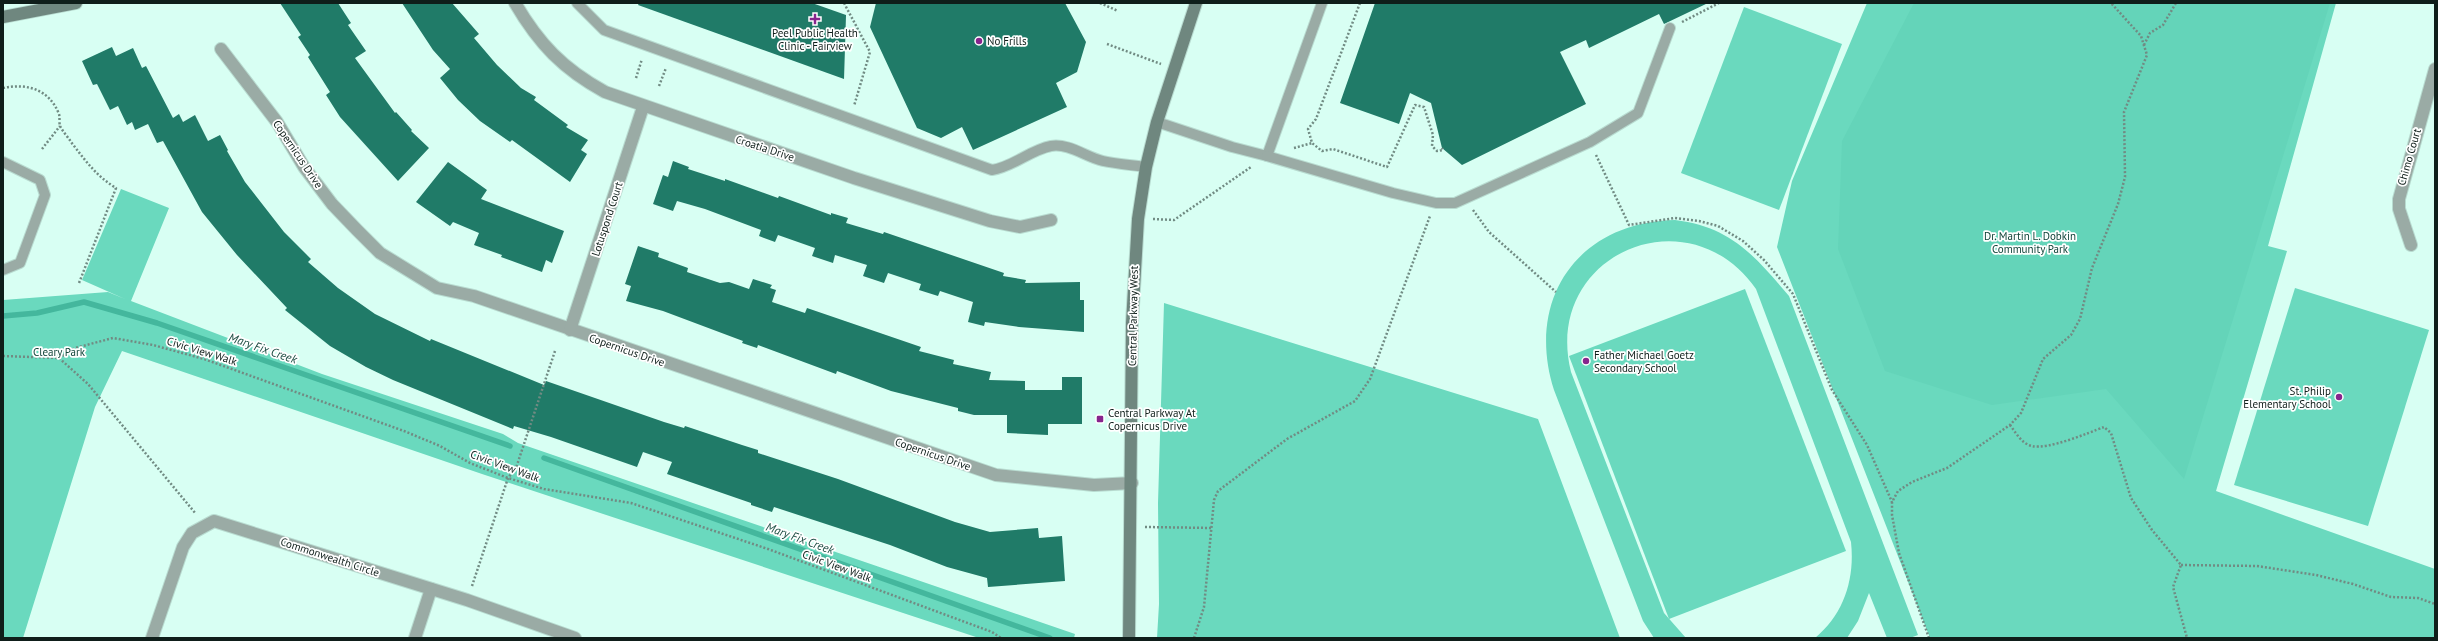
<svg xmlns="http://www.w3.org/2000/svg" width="2438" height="641" font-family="'PT Sans',sans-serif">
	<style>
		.green { fill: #6ad9be }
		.forest { fill: #64d4b9 }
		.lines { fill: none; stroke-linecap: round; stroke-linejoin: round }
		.stream { stroke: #44b79d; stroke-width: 5.5 }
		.building { fill: #207b68 }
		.lane-casing { stroke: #b8dbd0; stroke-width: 12 }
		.street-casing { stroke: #b8dbd0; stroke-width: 14 }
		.secondary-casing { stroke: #b8dbd0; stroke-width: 14 }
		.path { stroke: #718b83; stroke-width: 2.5; stroke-dasharray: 2 2; stroke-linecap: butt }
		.lane { stroke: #9aaba5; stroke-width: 10 }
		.street { stroke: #9aaba5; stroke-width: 12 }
		.secondary { stroke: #6f877f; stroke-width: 12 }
		.poi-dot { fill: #87248d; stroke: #fff; stroke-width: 1.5 }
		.labels { text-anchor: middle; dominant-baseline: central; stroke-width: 3.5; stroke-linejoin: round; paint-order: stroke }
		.poi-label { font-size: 11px; fill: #0f1e1a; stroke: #fff; text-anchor: start }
		.street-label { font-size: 11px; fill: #0f1e1a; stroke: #fff }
		.park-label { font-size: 11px; fill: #104338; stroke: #fff }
		.water-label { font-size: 12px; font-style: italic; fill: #1a4b40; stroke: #fff }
	</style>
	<rect width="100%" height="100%" fill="#d8fff3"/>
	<g class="green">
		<path d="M1867,3H2336L2268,246L2287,251L2216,491L2435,569V638H1930L1777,247L1792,181Z"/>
		<path d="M1744,7L1842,44L1779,210L1681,173Z"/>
		<path d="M121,189L169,208L131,301L322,374L503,434L518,443L1075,634L1074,638H979L482,474L122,351L95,407L23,638H3V300L108,292L125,299L82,280Z"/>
		<path d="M1675,220C1731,227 1754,255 1789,296L1918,635L1910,638H1887L1869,593L1858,621L1847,638H1815C1844,614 1855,579 1851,542L1756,289C1687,191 1542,256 1571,372L1664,613L1686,638H1654L1643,621L1554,390C1525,299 1578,222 1675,220Z"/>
		<path d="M2295,288L2429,330L2368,526L2234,485Z"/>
		<path d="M1745,289L1846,551L1669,619L1569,356Z"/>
		<path d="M1164,303L1538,419L1620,638H1157L1159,604L1158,503Z"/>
	</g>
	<path class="forest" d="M1914,3H2330L2184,479L2106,389L1992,405L1885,371L1838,249L1842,141Z"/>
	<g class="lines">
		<g class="stream">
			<path d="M3,316L37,313L84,302L157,323L510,446"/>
			<path d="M544,458L1050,638"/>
		</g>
	</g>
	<g class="building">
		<path d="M280,3H338L351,23L348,25L366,51L355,58L395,113L396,112L412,130L411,131L429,148L398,181L340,117L326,95L330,92L308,57L310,55L298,37L301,35Z"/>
		<path d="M402,3H452L479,34L474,38L497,65L521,88L536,97L534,100L568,125L566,127L588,140L581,150L587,154L570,182L512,140L510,142L480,121L458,100L440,78L450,69L433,50Z"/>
		<path d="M639,3H812L846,15L844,79L638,5Z"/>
		<path d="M876,3H1065L1086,42L1077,72L1056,83L1067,107L973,150L962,127L941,138L917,128L870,27Z"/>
		<path d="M1375,3H1708L1664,24L1659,14L1589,48L1586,40L1560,52L1586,104L1462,165L1442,148L1431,103L1410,93L1399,124L1340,103Z"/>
		<path d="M112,47L116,56L133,48L142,68L146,66L173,118L179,114L183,122L195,115L208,141L220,135L228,150L227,151L245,182L284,232L311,259L308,262L338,288L375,314L430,341L431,339L544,385L546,381L664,422L684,428L685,426L742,445L758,450V453L838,479L955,522L990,532L1038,528L1039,538L1062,536L1065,581L988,587L987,578L947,567L890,545L774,507L772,512L751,505V503L667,474L672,462L643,452L637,467L551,437L514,426L513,429L393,380L366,367L330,346L285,310L287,308L237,255L202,212L163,141L157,143L148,124L135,130L132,122L127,125L118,106L110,110L97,84L93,85L82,61Z"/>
		<path d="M673,161L689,167L688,169L725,181V179L778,198L779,196L831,215V213L848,218L846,223L883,234L884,232L1004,273L1003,276L1026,280L1025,283L1080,282V300H1084V332L1019,327L985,322L984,326L968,322L973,302L940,291L938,296L919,290L921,284L888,273L884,283L863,276L867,265L835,255L833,263L812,256L815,248L778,235L775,242L759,236L761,230L705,209L677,201L673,211L653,204L663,175L668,177Z"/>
		<path d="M448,162L487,190L481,199L564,231L552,263L546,260L542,272L501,257L502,255L474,245L479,233L453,222L450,226L416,202Z"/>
		<path d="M638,246L659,253L658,257L688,268L687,272L720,283L729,282L749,289L753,279L772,285L770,288L776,290L772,302L805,313L807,308L921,347L919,351L954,360L953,364L991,372L989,380L1025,381V390H1062V377H1082V424H1048V435L1007,433V415H974L958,411V408L891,391L837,371L836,374L758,345L757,348L742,343L743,341L663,311L626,301L631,286L625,284Z"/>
	</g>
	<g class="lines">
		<g class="lane-casing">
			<g id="lane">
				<path d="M577,3L604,30L992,170C1013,167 1030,150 1051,146C1069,143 1086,157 1103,161C1117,164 1132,165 1146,167"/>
				<path d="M1157,122L1232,147L1267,156L1322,3"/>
				<path d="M1267,156L1393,193L1436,203H1455L1590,142L1638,113L1670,28"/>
				<path d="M3,162L40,180L45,195L20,263L3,270"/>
			</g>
		</g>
		<g class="street-casing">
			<g id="street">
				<path d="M515,3C539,44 563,69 605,92L854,178L990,221L1020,227L1051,220"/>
				<path d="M221,49L277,122L304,167L332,204L357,230L380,253L437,288L474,296L996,475L1094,485L1132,483"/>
				<path d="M2411,245L2399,209V199L2435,69"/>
				<path d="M570,330L643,107"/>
				<path d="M152,638L183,547L192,533L214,521L467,600L575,638"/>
				<path d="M415,638L431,589"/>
			</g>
		</g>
		<g class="secondary-casing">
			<g id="secondary">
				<path d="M3,17L76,3"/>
				<path d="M1129,638L1132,323L1138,219L1146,167L1157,122L1196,3"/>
			</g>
		</g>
		<g class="path">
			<path d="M844,3L870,52L854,106"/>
			<path d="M1100,3L1118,11"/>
			<path d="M1360,3L1316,119L1308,129L1312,143L1322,151L1333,149L1387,167L1415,105L1424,107L1433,135L1432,146L1437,151L1443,150L1442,148"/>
			<path d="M1682,22L1719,3"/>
			<path d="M1107,44L1161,64"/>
			<path d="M2144,45L2150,33L2163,25L2176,3"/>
			<path d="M636,78L642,59"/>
			<path d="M659,86L666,68"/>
			<path d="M3,88C27,83 49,89 59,114C60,118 59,123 60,126C63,132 68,137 71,142C85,160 96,176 116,188L79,283"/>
			<path d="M1294,148L1312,143"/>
			<path d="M42,149L60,126"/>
			<path d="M1596,155L1629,225L1675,218L1699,221L1718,226L1743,241L1764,260L1793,294L1832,390L1867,445L1892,502"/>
			<path d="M1473,210L1489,232L1556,292"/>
			<path d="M1153,219L1174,220L1251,167"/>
			<path d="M3,356L59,358L75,348L113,338L153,345L204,359L404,431L440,446L470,463L508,478L544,489L631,503L768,549L992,632L1001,638"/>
			<path d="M59,358L88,384L196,514"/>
			<path d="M2010,425C2016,433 2022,444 2032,446C2048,450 2088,433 2104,427L2111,433L2131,498L2152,530L2181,565L2173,587L2187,638"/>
			<path d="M1145,527L1213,528"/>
			<path d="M2181,565L2257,566L2316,575L2353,584L2391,597L2418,598L2435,604"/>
			<path d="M472,586L508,478L516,468L555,351"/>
			<path d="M1194,638L1204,607L1214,500L1218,491L1287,439L1355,401L1370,379L1430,216"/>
			<path d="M1929,638L1899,553L1892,515V502L1898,491L1912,482L1947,468L2010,425L2021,413L2043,359L2071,335L2080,319L2092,268L2118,204L2125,177L2124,112L2147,55L2141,36L2111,3"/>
		</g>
		<use href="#lane" class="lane"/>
		<use href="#street" class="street"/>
		<use href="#secondary" class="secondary"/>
	</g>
	<g class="poi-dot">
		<path d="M813 13h4v4h4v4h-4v4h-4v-4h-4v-4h4z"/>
		<circle cx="979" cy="41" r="4"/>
		<circle cx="1586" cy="361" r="4"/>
		<circle cx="2339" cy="397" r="4"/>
		<rect x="1096" y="415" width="8" height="8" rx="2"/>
	</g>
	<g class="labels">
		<g class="poi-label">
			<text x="815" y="33" text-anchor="middle">Peel Public Health<tspan x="815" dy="13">Clinic - Fairview</tspan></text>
			<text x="987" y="41">No Frills</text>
			<text x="1594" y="355">Father Michael Goetz<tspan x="1594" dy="13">Secondary School</tspan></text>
			<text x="2331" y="391" text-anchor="end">St. Philip<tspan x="2331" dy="13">Elementary School</tspan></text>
			<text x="1108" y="413">Central Parkway At<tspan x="1108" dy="13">Copernicus Drive</tspan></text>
		</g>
		<g class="street-label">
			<text transform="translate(765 148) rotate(18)">Croatia Drive</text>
			<text transform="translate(298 154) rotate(56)">Copernicus Drive</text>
			<text transform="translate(2409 157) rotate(-74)">Chimo Court</text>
			<text transform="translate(607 219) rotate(-72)">Lotuspond Court</text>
			<text transform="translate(1133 316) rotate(-89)">Central Parkway West</text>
			<text transform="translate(627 350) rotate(19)">Copernicus Drive</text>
			<text transform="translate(202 351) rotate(17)">Civic View Walk</text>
			<text transform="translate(933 454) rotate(19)">Copernicus Drive</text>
			<text transform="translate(505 466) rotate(20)">Civic View Walk</text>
			<text transform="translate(330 557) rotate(18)">Commonwealth Circle</text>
			<text transform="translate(837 566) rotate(20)">Civic View Walk</text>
		</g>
		<g class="park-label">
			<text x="2030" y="236">Dr. Martin L. Dobkin<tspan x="2030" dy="13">Community Park</tspan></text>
			<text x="59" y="352">Cleary Park</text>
		</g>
		<g class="water-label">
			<text transform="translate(263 348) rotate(19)">Mary Fix Creek</text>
			<text transform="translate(800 538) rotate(20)">Mary Fix Creek</text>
		</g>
	</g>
	<rect width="2438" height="641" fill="none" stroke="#0f1e1a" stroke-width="8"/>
</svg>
